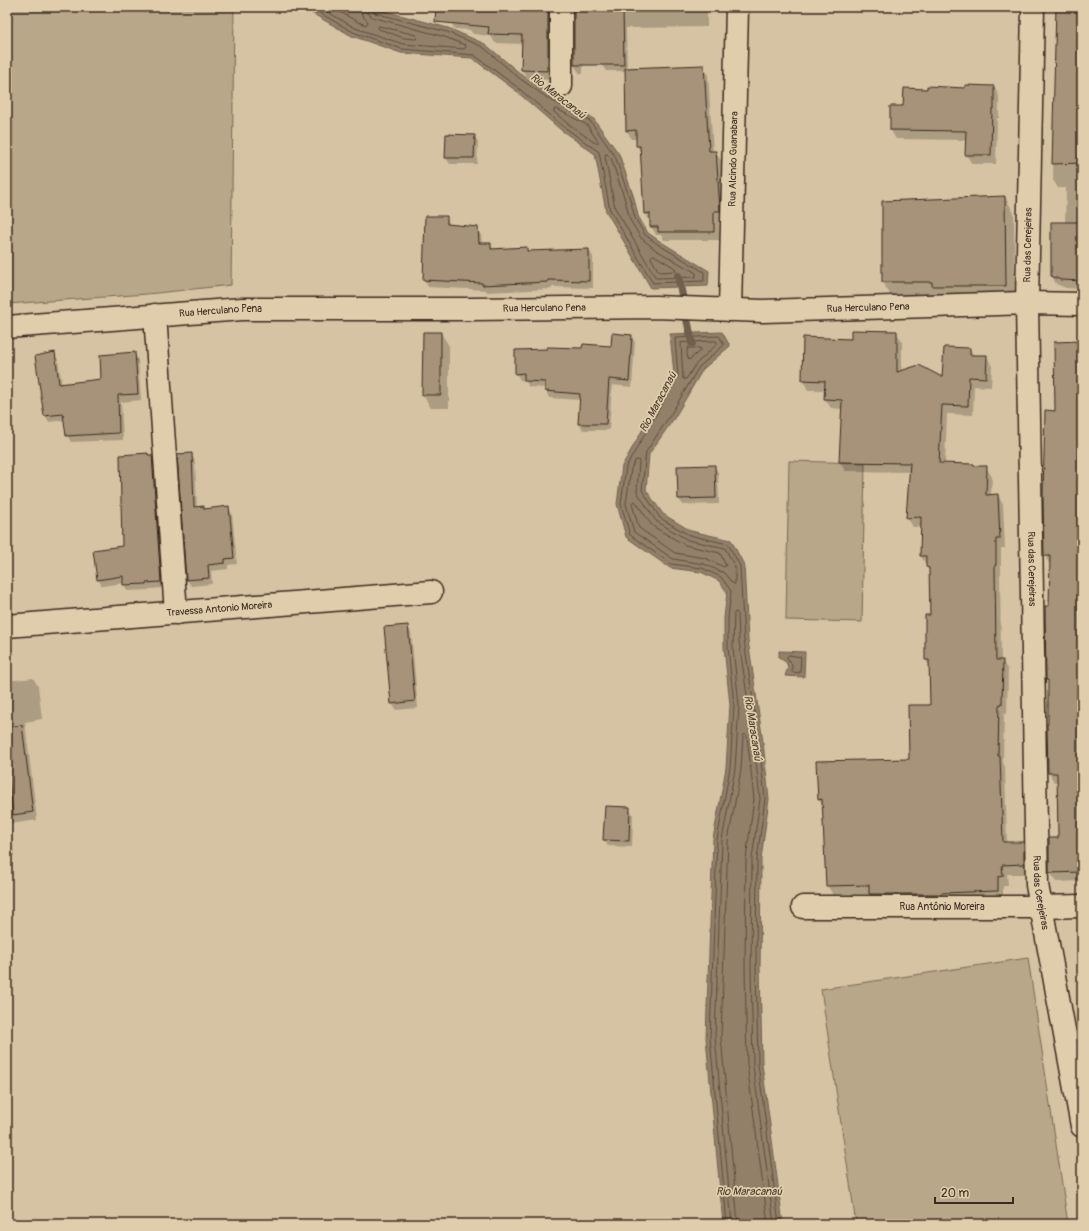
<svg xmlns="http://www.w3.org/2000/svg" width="1089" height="1231" font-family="Pangolin,sans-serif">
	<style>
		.green { fill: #b9a78a; stroke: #7a6854 }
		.water { fill: #928069; stroke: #6f5e4b }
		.shadow { fill: #0003 }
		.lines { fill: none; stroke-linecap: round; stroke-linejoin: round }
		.shore { stroke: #5e4c3c; stroke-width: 1 }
		.stream { stroke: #6f5e4b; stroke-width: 8 }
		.building { fill: #a69379; stroke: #3b2a1e }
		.minor-casing { stroke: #3b2a1e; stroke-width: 25 }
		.minor { stroke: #e0cdab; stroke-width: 22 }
		.labels { text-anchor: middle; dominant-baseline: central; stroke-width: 3.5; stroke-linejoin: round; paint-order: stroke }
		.street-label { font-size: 10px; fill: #3b2a1e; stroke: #e0cdab }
		.water-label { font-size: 11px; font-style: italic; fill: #4c3b2d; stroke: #e0cdab }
	</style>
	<rect width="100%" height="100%" fill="#d6c3a3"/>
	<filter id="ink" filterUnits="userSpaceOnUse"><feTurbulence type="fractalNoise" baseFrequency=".025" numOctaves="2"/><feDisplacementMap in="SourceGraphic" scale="8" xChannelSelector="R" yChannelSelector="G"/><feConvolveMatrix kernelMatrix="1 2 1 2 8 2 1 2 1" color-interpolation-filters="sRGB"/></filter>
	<g filter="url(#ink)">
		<g class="green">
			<path d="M7,7H234L231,285L147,294L7,304Z"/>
			<path d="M789,461L865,463L862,622L786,620Z"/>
			<path d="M1028,958L1068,1224H856L821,989Z"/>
		</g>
		<g class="water">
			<path d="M301,7H370L448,28L485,44L522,75L552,96L593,118L619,154L634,198L638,216L648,233L661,242L709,271L708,286L651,288L606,211L595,154L561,130L515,90L472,58L401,53L352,36Z"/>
			<path d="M722,332L730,346L703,369L675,417L649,454L646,490L663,514L691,531L731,540L744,565L748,640L763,742L769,799L761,859L760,968L762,1064L783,1224H723L706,1038L713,839L726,768L730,705L724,647V618L727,592L719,581L701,572L670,568L626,537L617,504L622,466L674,374L670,334Z"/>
			<path d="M779,651L805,652L804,677L785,676L788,667L786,662L779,658Z"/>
		</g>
		<g class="shadow">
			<path d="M440,7H559L552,80L528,79L522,70L523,44L495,43L491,36L473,34L470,30L455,29Z"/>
			<path d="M574,7H583V74H580L574,65Z"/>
			<path d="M609,7H707V27L626,28L627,69L703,66L708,74L713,152H716L721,160L722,189L724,219L719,220V240H664L661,235H656L651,226L650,222L645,213L642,154L637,146V139H631L627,130L626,71H606L602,65Z"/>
			<path d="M1057,7H1082V289L1066,288L1056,284L1052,276L1065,223L1066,188H1058L1053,180Z"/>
			<path d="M994,87L999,96V118H997L996,164H972L966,154L967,140L896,139L890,129L904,107L927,90Z"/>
			<path d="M474,136L478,142L477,164H450L446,158Z"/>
			<path d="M1005,197L1014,213L1015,302L892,298L883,282Z"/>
			<path d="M446,217L450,225L477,228L481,235L482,244H490L494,250L526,248L529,252L589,250L593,257V288L552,287V289L487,292L486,290L428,287L424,279Z"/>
			<path d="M896,332L902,341V372L943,379L970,349L974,356H987L992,366L991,387L974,386L973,415L947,414L945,464L974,465L975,467H986L992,477L991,496L998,495L1003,505L1005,548H1001V574L1000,575L1001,661H1002L1008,670L1007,714H1004L1003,762L1005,767L1007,843H1023L1029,853V874H1007L1008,886H1003V900L875,904L870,894L833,895L827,885L823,808L819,799L910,760L931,706L930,667L926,660V616H931L930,572L921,556L922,527H913L907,517L910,472L845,471L840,462L842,409L831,408L825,399L826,390H808L803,380L804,338L852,340Z"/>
			<path d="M424,333H441L449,346V408H431L423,395Z"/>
			<path d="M631,336L635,342L632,387L612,385L609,430H583L579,424L580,400L549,398L546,391V388L529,387L525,380H520L516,373L583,349L612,347Z"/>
			<path d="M1082,342V881L1056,882L1050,872L1059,839V782H1054L1049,773V684L1047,680L1046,607H1050V565L1045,556L1056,412Z"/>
			<path d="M134,353L138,360L141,400L121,402L123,440L71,442L67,435L65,420L49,422L45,415L55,354L58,360L62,385L102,380Z"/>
			<path d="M148,454L149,456H152L155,462L164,588L149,589V590L127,591L124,583L102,586L98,579L123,547Z"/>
			<path d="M191,454L195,461L197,508H203L205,510L228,507L232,514L237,564L228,565V569L211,571L212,584L191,586L187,579Z"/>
			<path d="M714,466L718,472L719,504L683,505L679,499Z"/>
			<path d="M407,626L411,632L418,708L396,710L392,703Z"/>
			<path d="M33,678L38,686L42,719L25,722L37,820L11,824L14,856L7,857V681Z"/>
			<path d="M629,808L633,815L632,847L608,846L604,840Z"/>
		</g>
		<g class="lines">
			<g class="shore">
				<path d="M309,7L353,32L402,49L474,55L517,87L564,127L599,152L610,210L653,283L704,281V272L659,245L645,235L635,218L630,199L615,156L590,121L549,99L519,78L483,47L447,32L375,13L372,11L371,7"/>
				<path d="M319,7L355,28L403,44L464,49L466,47L465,45L445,37L372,17L368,13L366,7"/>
				<path d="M331,7L358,22L366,25L368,22L362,15L360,7"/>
				<path d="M379,26L416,35L417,38L416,39L404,38L379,29L378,28Z"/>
				<path d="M557,109L587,125L598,141V143H595L567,123L554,112V110Z"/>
				<path d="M606,154L608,155L611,158L625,200L630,220L641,238L656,250L696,273V277L656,278L615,208L605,157Z"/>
				<path d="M654,255L675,268L676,271L659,272L651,258L652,256Z"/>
				<path d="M715,341L717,342V344L696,364L686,379H683L681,343Z"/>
				<path d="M688,348H700L701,350L689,360C687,358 686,351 688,348Z"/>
				<path d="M636,460H638L639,462L637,492L656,521L688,540L725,548L735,567V584H733L724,573L704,564L673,559L634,532L626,504L631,469Z"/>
				<path d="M634,501L636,502L650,523L654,527L685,545L720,553L726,566L724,567L705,558L675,553L639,528L632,504Z"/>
				<path d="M789,655L801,657L800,673L792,672V665L787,658Z"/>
				<path d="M727,1224L710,1037L717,840L730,768L734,706L728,647V618L731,591L721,577L702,568L671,564L630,535L621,504L626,467L678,376L675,338L718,336L720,337L724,345L699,367L671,414L646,452L642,490L660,518L689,535L728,544L740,566L744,640L759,742L765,799L757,859L756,968L758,1064L779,1224"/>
				<path d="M732,1224L715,1037L722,840L735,769L739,706L733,647L734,613L736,612L738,614L739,641L754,743L760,799L752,859L751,968L753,1065L774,1224"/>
				<path d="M738,1224L721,1037L728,841L741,769L743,736L745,734L747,736L748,744L754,799L746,859L745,968L747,1064L768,1224"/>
			</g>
			<path class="stream" d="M678,276L692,343"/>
		</g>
		<g class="building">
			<path d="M436,7H548V65H547V71L521,70L522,35L488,34L489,27L435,22Z"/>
			<path d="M574,7H623L624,65H574Z"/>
			<path d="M1056,7H1082V163L1052,164Z"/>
			<path d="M704,65L709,151H716L718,179L720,211H714V232H658V227H650V213L644,214L640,146H636V130L626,131L625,68Z"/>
			<path d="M965,85L994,86V109H992L991,155H965L966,131L890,130V106H903L904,88L927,89V86L965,88Z"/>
			<path d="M446,134L475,135L474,158H445Z"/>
			<path d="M1005,196L1006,286H932V282H882V201Z"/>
			<path d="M425,216H447V224L478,227L479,243H491V249L527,247V251L589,249V281L548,280V282L482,285V283L423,280Z"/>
			<path d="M1051,222H1082V281L1061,280L1051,276Z"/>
			<path d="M851,330L897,331V372L919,365L942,377L944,347L970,348V355H987L986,378L969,377L968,406L942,405L939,463L974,464V466H987L986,495L998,494L1000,539H996V565H995L996,660H1003L1002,704L999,705L998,756H1000L1003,842H1024V864L1002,865L1003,876L998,877V891L941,893V894H869V885L826,886L822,799L818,800L816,761L909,759L908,705H930L929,660H925V615H930L929,568L926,567V556H920L921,517L906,518L910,463L839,462L842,400L824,399L825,381L802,380L803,337L851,339Z"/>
			<path d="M423,332H441V395H422Z"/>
			<path d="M612,333L632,335L629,381L609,379L606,424H578L580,394L545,391V382L524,381V373L515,374V350L547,349V347L582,348L583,344L611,346Z"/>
			<path d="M1082,341V872L1049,873V838H1058L1057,773H1048L1047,724H1048V680H1046L1045,606H1049L1050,556H1044L1043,496L1045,410L1055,411L1054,342Z"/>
			<path d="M55,352L59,384L101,379L100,355L135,352L138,394L118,395L119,433L66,436L63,414L44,416L35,356Z"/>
			<path d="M148,453V455H152L161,582L146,583V584L123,585V576L97,580L93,550L122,546L120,455Z"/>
			<path d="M192,453L194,507L204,506V509L229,506L234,558L225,559V563L208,565L209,578L186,580L177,454Z"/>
			<path d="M715,465L716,498L678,499L677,466Z"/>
			<path d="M408,625L415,701L391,704L384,627Z"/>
			<path d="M22,725L33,812L13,815L7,761V727Z"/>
			<path d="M605,806L630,807L629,841L603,840Z"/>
		</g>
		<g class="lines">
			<g class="minor-casing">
				<g id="minor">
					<path d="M561,7V86"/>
					<path id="s1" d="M1033,7L1027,303L1037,885L1082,1126"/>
					<path id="s2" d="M730,310L737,7"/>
					<path d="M155,315L176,613"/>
					<path id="s3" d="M7,327L242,309H471L655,307L763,311L1027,303L1082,304"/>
					<path id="s4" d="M7,626L431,592"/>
					<path id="s5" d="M803,907H1041L1082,906"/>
				</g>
			</g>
			<use href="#minor" class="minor"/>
		</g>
	</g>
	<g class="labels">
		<g class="street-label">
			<text stroke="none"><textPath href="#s2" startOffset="151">Rua Alcindo Guanabara</textPath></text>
			<text transform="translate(1028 245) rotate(-89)">Rua das Cerejeiras</text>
			<text stroke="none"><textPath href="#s3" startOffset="862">Rua Herculano Pena</textPath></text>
			<text stroke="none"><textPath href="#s3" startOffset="538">Rua Herculano Pena</textPath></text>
			<text stroke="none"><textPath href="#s3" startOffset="214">Rua Herculano Pena</textPath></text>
			<text stroke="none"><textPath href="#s1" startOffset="562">Rua das Cerejeiras</textPath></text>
			<text stroke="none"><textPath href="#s4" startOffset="213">Travessa Antonio Moreira</textPath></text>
			<text stroke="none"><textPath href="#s1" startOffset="886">Rua das Cerejeiras</textPath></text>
			<text stroke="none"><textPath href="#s5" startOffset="139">Rua Antônio Moreira</textPath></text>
		</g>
		<g class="water-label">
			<text transform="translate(558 96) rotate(38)">Rio Maracanaú</text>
			<text transform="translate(658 402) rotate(-62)">Rio Maracanaú</text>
			<text transform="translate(753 728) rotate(81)">Rio Maracanaú</text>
			<text x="749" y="1191">Rio Maracanaú</text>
		</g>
	</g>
	<rect width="1089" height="1231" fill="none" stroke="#e0cdab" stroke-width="24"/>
	<rect x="12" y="12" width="1065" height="1207" fill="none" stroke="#3b2a1e" stroke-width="1.5" filter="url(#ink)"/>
	<path d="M935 1197v6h78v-6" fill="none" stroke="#3b2a1e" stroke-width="2"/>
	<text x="941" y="1197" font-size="12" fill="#3b2a1e" stroke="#e0cdab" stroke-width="3" paint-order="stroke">20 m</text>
</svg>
